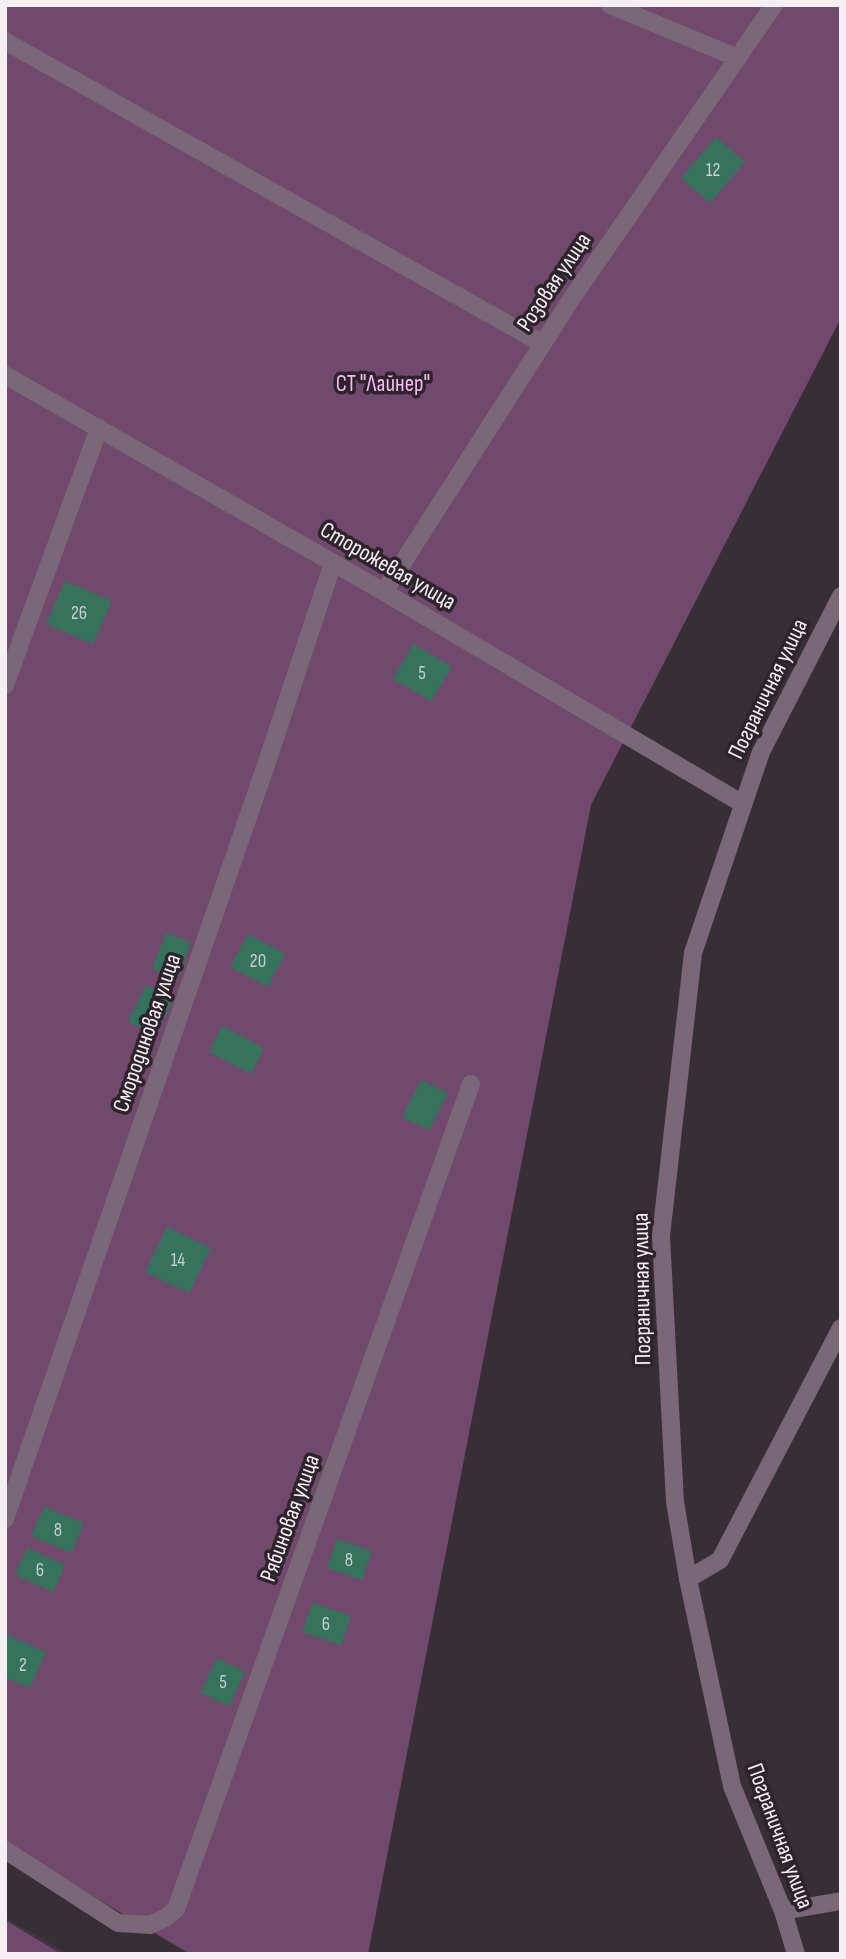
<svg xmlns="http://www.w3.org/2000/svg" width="846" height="1959" font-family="'Sofia Sans Condensed',sans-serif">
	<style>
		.built { fill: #443542 }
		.green { fill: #70496d }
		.building { fill: #35735d }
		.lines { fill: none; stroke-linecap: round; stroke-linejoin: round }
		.street { stroke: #7a6777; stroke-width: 18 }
		.labels { text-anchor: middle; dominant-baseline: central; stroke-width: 7; stroke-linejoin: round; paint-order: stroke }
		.number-label { font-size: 19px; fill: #c5d0ce }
		.street-label { font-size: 23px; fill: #f5eff4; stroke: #2d242c }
		.park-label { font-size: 23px; fill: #fabaf4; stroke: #2d242c }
	</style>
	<rect width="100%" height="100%" fill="#382e36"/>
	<path class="built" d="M5,1917L68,1954H5Z"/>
	<g class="green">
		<path d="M5,5H841V318L591,805L368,1954H190L5,1844Z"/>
		<path d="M5,1920L61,1954H5Z"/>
	</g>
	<g class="building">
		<path d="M716,137L745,162L710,203L681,178Z"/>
		<path d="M65,581L112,601L93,644L46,624Z"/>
		<path d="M413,644L452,667L431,701L393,679Z"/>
		<path d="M166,933L191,942L178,978L152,969Z"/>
		<path d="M248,934L285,954L268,987L230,967Z"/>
		<path d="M146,985L174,999L155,1036L128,1021Z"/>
		<path d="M222,1026L264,1048L251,1074L209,1052Z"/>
		<path d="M421,1080L448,1093L429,1130L402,1117Z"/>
		<path d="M167,1227L211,1248L189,1293L145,1272Z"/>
		<path d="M44,1507L84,1523L71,1553L31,1536Z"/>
		<path d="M337,1539L372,1551L362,1580L327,1568Z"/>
		<path d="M27,1548L65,1565L53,1592L15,1575Z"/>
		<path d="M313,1603L351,1616L341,1645L302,1632Z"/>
		<path d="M5,1634L46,1652L30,1688L5,1678Z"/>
		<path d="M217,1658L245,1672L229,1706L200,1693Z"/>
	</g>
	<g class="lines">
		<g class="street">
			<path d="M610,5L738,58"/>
			<path d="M5,41L543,344"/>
			<path d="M5,375L384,592L743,804"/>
			<path d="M384,592L572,298L774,5"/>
			<path d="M5,685L99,428"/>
			<path d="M5,1519L266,765L333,563"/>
			<path d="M688,1579L720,1560L841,1328"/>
			<path d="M5,1850L118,1923L150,1925L165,1918L176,1909L471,1084"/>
			<path d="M783,1911L841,1901"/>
			<path d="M796,1954L783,1911L732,1786L688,1579L675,1502L661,1236L693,953L761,752L841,596"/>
		</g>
	</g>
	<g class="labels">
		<g class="number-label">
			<text x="713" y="170">12</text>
			<text x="79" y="613">26</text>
			<text x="422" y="673">5</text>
			<text x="258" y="961">20</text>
			<text x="178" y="1260">14</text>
			<text x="58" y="1530">8</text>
			<text x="349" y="1560">8</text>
			<text x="40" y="1570">6</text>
			<text x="326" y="1624">6</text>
			<text x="23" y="1665">2</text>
			<text x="223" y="1682">5</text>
		</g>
		<g class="street-label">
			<text transform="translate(554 282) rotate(-56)">Розовая улица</text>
			<text transform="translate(388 566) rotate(30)">Сторожевая улица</text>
			<text transform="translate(768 689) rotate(-64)">Пограничная улица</text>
			<text transform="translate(147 1033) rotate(-71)">Смородиновая улица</text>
			<text transform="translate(642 1289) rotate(-91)">Пограничная улица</text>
			<text transform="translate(290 1518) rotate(-70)">Рябиновая улица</text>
			<text transform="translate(780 1836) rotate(70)">Пограничная улица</text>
		</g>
		<g class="park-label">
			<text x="383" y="384">СТ "Лайнер"</text>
		</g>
	</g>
	<rect width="846" height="1959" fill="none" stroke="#f5eff4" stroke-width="14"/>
</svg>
